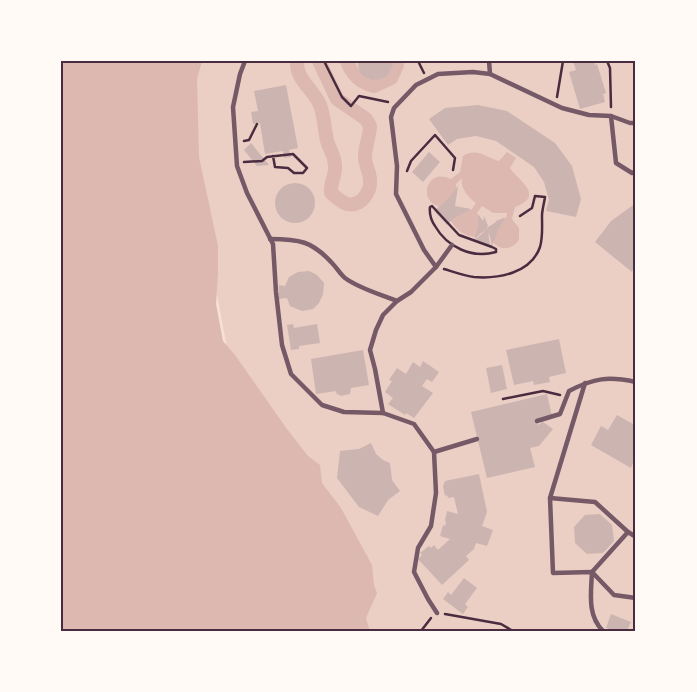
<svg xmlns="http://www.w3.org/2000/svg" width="697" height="692" font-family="'Noto Sans',sans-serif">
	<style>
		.green { fill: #ebcfc5 }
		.water { fill: #dcb8b0; fill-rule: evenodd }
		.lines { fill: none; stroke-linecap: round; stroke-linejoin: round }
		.canal { stroke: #dcb8b0; stroke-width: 14 }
		.building { fill: #ccb4b1 }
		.path { stroke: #4a2c40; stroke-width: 2.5 }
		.pedestrian { stroke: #755966; stroke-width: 4.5 }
		.neatline { fill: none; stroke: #4a2c40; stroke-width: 2 }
	</style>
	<rect width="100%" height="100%" fill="#f7e1d7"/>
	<path class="green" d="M188,61H636V631H360L229,358L178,91Z"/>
	<g class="water">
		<path d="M61,61H202L197,79L199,157L218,246V273L216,304L223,341L235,355L287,429L308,456L320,465L322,483L341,508L372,565L374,585L377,593L366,618L370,631H61Z"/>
		<path d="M507,152L516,158L510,168C518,181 546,195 515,207L512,219L519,228V240C509,254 493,249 489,234L483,232L475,237C457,235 451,222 444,207C416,206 425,166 451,179L460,172L463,156C476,147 487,158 499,161ZM462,178C460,188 468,197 476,203L471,210L456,207L453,203L457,195L456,184ZM482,206L493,213H507L506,218L497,220L491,228L485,227L484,222L477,213Z"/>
	</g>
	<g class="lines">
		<g class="canal">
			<path d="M297,61C296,81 313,88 320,105C325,117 324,132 328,144C331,151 335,157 335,166C336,176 330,181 331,193C336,197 341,202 347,204C361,207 371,192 370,180C370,172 365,165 365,157C365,146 370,136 370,126L366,119L337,99L319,61"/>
			<path d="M347,61C352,75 360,82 374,86L391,78L397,65L396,61"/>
		</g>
	</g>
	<g class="building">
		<path d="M357,61H393V65L387,76L380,79L372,80L363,76L360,72Z"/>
		<path d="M573,61H594L595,65L597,64L606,93L603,94L605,102L580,109L569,72L576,70Z"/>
		<path d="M286,85L298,148L289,150L291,157L284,158L283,151L265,154L260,123L253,124L251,112L258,111L254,91Z"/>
		<path d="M478,105L507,111L555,143L572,166L581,199L576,217L546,211L549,200L544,182L534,167L496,141L476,136L457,139L448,145L429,119L445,108Z"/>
		<path d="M251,143L269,165L257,166L244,150Z"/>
		<path d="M429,152L440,162L423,182L412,172Z"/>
		<circle cx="295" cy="203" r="20"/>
		<path d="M458,186L455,206L471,209L454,218L447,225L434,211L449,198Z"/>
		<path d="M636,203V262L632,272L595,242L611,221Z"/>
		<path d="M479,215L483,222L484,216L488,226L474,240L478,227Z"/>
		<path d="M505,217L498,230L492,246L488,227Z"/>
		<path d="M488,228L489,239L491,248L474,241Z"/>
		<path d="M309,271L317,275L324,283L323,294L319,303L313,309L302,311L290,306L287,298L279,299V285L285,286L289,277L298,272Z"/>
		<path d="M293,324L294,328L317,324L320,343L299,346V349L291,350L287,325Z"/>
		<path d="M559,339L566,373L549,377L550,382L534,385L533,381L514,385L506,350Z"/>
		<path d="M363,350L369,385L351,388L350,394L340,396L339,394L337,395L336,391L316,394L311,359Z"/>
		<path d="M423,361L439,372L432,382L427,379L422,386L433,393L414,418L406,413L405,415L388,404L393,398L385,392L392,381L389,380L397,368L406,374L413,362L420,367Z"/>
		<path d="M502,365L507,389L491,393L486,368Z"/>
		<path d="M547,394L552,416L537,419L538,425L543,422L553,429L539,446L530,448L535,467L487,478L471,412Z"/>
		<path d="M617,415L633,424L636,418V465L633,463L631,468L591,445L601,426L608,430Z"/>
		<path d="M371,443L376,454L383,460L390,463L392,480L400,491L388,500L378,516L359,507L337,478L340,451L359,449Z"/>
		<path d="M479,474L487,512L482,526L493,530L487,546L476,543L474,549L466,556L469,560L442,585L418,559L422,555L420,553L429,546L431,548L434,545L438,550L450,539L440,536L443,525L445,526L446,523L445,520L447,511L458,514L454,497L448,498L447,495L445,496L443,486L445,481Z"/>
		<path d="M600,514L612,525L614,541L603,553L587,554L575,543L574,527L585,515Z"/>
		<path d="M464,578L477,588L465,604L468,607L463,614L443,599L448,592L451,595Z"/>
		<path d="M611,614L631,622L627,631H607L608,628H606Z"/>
	</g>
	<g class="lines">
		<g class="path">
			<path d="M324,61L342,97L351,106L359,96L388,102"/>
			<path d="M418,61L424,73"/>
			<path d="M607,61L610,68L611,107"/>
			<path d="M557,97L563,61"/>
			<path d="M244,141L249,140L257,124"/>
			<path d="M244,162L262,161L267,157L293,154L307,168L303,173H294L288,168L275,167L273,156"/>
			<path d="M407,171L411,161L435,135L455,158L453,170"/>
			<path d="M432,206L459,235L492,247L496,249V252C472,259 447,247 435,226C431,220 429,215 430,207Z"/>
			<path d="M444,269C454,272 465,276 474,277C499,279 531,273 540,247C543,237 542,227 542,216C542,210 544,204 545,197L535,196L532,208L520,216"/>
			<path d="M503,399L543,391L560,395"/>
			<path d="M445,614L501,624L513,631"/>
			<path d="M421,631L431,618"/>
		</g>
		<g class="pedestrian">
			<path d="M245,61L240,74L233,107L237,166L247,193L273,244L276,292L282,345L291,374L322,405L344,412L383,413L414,424L434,452L436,493L431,526L418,548L414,572L428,599L437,613"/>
			<path d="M489,61L490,74"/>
			<path d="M611,116L616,163L632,173L636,172"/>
			<path d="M270,239C299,239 312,241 332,263C337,268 340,274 345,278C360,289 380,294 397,301"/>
			<path d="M436,267L452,245"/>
			<path d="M383,413L375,369L370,350L376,330L383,315L397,301L411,292L436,267L424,250L396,194L397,166L391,117L394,108L416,85L438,74L473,72L490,74L562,108L589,115L611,116L630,123H636"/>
			<path d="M537,421L560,414L569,391C594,378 608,376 636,382"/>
			<path d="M434,452L477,439"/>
			<path d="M550,498L585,383"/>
			<path d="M636,537L628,532L592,572L614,595L636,598"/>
			<path d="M603,631C587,615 591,593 592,572L553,573L550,498L595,502L628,532"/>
		</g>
	</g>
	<rect width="697" height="692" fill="none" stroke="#fffaf5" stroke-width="125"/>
	<rect x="62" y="62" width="572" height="568" class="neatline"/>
</svg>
